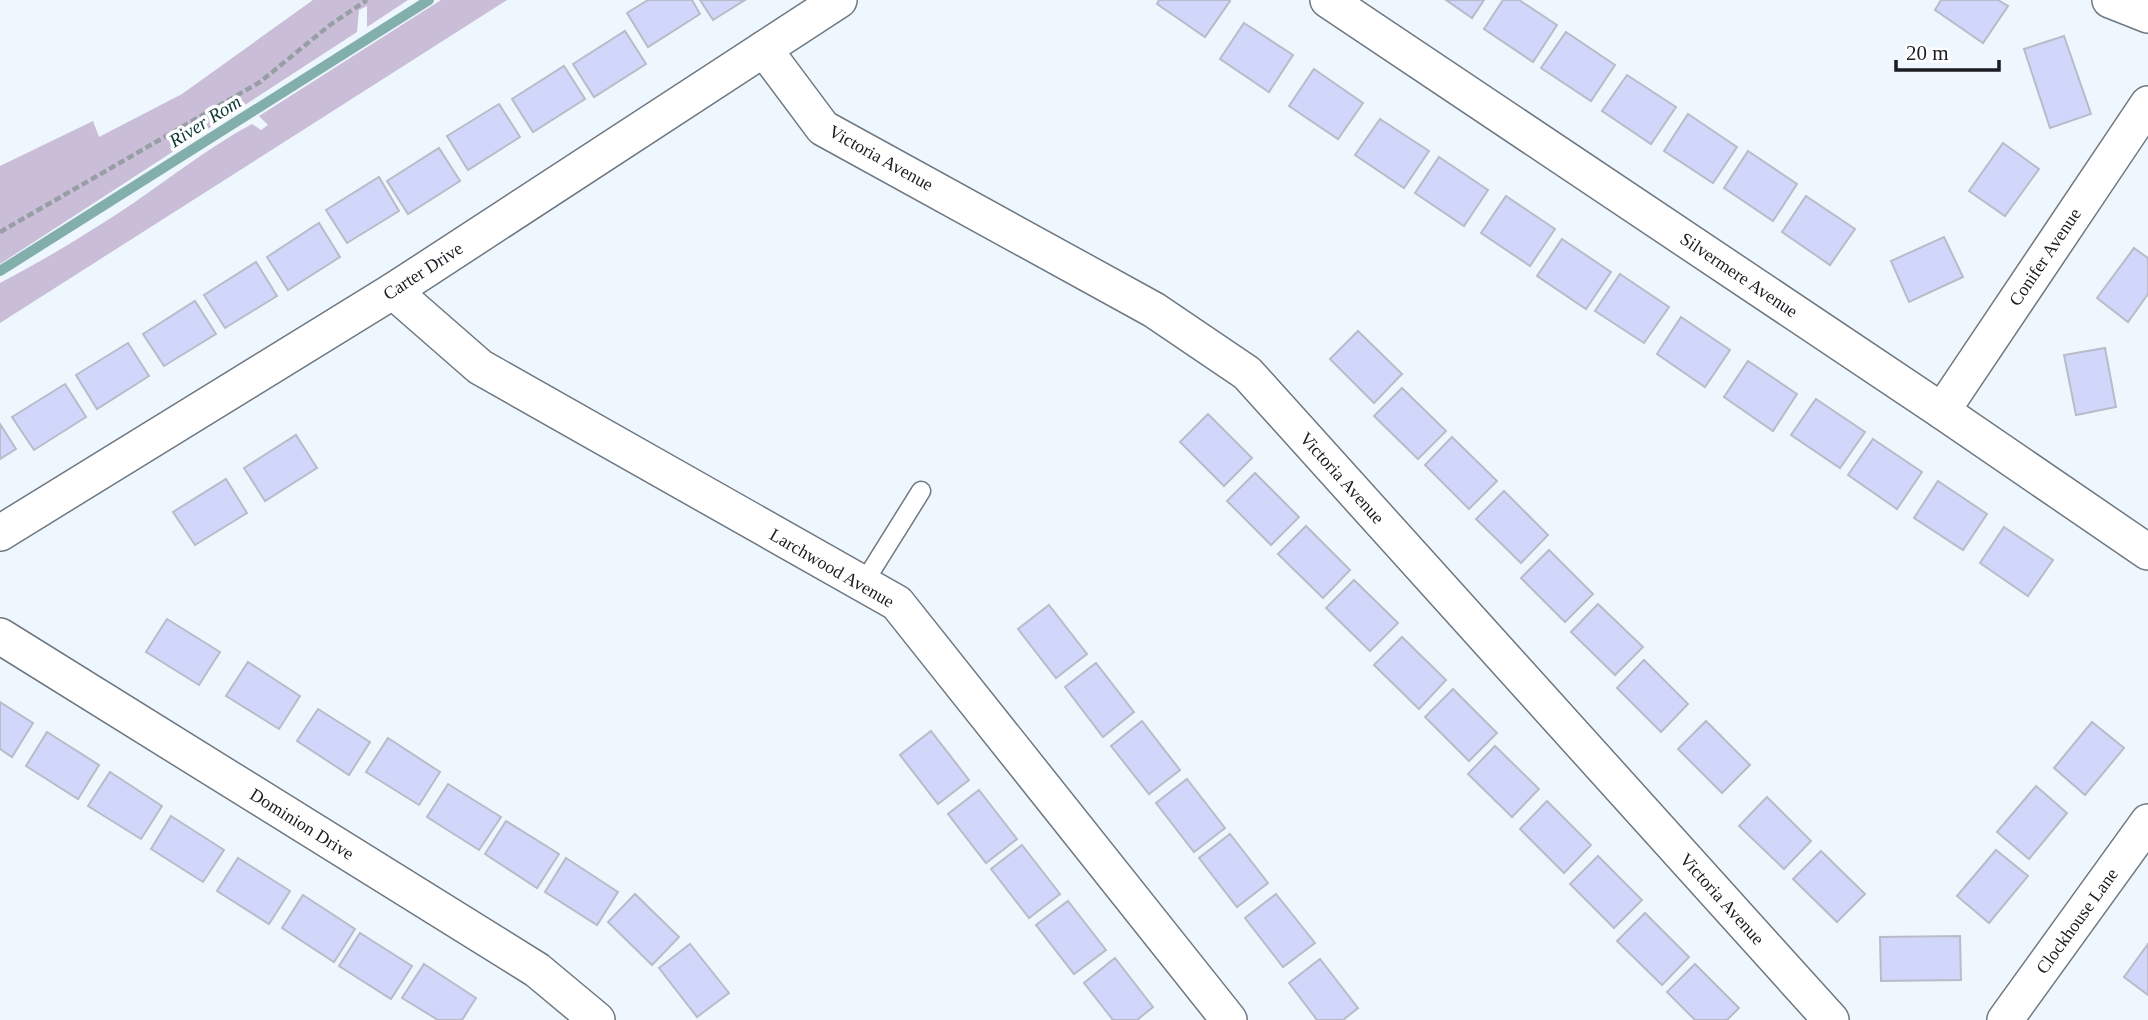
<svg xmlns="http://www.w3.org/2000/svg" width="2148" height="1020" font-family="Georgia,serif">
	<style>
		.green { fill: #c9bdd7 }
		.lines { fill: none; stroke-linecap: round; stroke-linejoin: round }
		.stream { stroke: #82afab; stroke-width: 10 }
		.building { fill: #d1d7fa; stroke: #b9bcc8; stroke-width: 2 }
		.lane-casing { stroke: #6e7881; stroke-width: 21 }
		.street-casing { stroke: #6e7881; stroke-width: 38 }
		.path { stroke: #989ea5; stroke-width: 4.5; stroke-dasharray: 7 3.5; stroke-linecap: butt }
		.lane { stroke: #fff; stroke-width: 18 }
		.street { stroke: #fff; stroke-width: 35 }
		.labels { text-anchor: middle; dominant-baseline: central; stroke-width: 7; stroke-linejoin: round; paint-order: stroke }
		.street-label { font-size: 18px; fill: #1a1d21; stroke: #fff }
		.water-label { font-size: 19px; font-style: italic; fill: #0c3835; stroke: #fff }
	</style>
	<rect width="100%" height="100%" fill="#eef6fe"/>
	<g class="green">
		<path d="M313,0H408L367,27V6L359,10L357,32L0,264V166L93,121L99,137L182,94Z"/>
		<path d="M441,0H507L0,323V283C46,259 92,231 135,202C174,175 211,146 252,124L261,130L268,125L259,116Z"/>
	</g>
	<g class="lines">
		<path class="stream" d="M0,271L429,0"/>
	</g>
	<g class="building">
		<path d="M648,0H692L700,14L648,47L627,13Z"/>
		<path d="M700,0H745L713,20Z"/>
		<path d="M1159,0H1229L1230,1L1205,37L1157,4Z"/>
		<path d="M1446,0H1484L1472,18Z"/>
		<path d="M1503,0H1519L1557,25L1533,62L1484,29Z"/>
		<path d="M1941,0H1998L2008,6L1983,43L1935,10Z"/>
		<path d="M1244,23L1293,55L1269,92L1220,59Z"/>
		<path d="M625,31L646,64L594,97L573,64Z"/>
		<path d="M1566,32L1615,65L1591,101L1541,68Z"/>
		<path d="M2064,36L2091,114L2050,128L2024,49Z"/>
		<path d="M564,66L585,99L533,132L512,99Z"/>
		<path d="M1314,69L1363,103L1338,139L1289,106Z"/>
		<path d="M1627,75L1676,107L1651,144L1602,111Z"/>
		<path d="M499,104L520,137L468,170L447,136Z"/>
		<path d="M1688,114L1737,147L1713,183L1664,151Z"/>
		<path d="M1380,119L1429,151L1404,188L1355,155Z"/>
		<path d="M2003,143L2039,169L2005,216L1969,191Z"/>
		<path d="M439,148L460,181L408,214L387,181Z"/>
		<path d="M1748,151L1797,184L1773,221L1724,188Z"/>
		<path d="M1439,157L1488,190L1464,226L1415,193Z"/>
		<path d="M379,177L399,211L347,243L326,210Z"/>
		<path d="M1506,196L1555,229L1530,266L1481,233Z"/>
		<path d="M1806,196L1855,229L1830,265L1782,232Z"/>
		<path d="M319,223L340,257L288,290L267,257Z"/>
		<path d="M1944,237L1963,277L1909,302L1891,261Z"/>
		<path d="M1562,239L1611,272L1586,309L1537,276Z"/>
		<path d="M2134,248L2148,258V294L2128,322L2097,298Z"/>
		<path d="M256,262L277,296L225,328L204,295Z"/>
		<path d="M1620,274L1669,307L1644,343L1595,311Z"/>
		<path d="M195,301L216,334L164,366L143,334Z"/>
		<path d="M1681,317L1730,350L1705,387L1657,354Z"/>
		<path d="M1358,331L1402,374L1374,403L1330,359Z"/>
		<path d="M128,343L149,376L97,409L76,375Z"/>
		<path d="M2105,348L2116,407L2076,415L2064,355Z"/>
		<path d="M1748,361L1797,394L1773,431L1724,397Z"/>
		<path d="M65,384L86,417L34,450L12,417Z"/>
		<path d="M1402,388L1446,431L1418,459L1374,416Z"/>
		<path d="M1816,399L1865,432L1840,468L1791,435Z"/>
		<path d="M1208,414L1252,458L1224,486L1180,442Z"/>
		<path d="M0,424L16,449L0,459Z"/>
		<path d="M296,435L317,468L265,501L244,468Z"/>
		<path d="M1452,437L1497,481L1469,509L1425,465Z"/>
		<path d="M1873,439L1922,472L1897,509L1848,475Z"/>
		<path d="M1255,473L1299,517L1271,545L1227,501Z"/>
		<path d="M226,479L247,513L195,545L173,512Z"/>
		<path d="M1938,481L1987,514L1963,550L1914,518Z"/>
		<path d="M1504,491L1548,535L1521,563L1476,519Z"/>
		<path d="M1306,526L1350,570L1323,598L1278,554Z"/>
		<path d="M2004,527L2053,560L2028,596L1980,563Z"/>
		<path d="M1549,550L1593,594L1565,622L1521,578Z"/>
		<path d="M1354,580L1398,623L1370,651L1326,608Z"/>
		<path d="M1598,604L1643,647L1615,675L1571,632Z"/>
		<path d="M1049,605L1087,654L1056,678L1018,629Z"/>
		<path d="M167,619L220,652L199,685L146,652Z"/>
		<path d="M1402,637L1446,680L1419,709L1374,665Z"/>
		<path d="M1644,660L1688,704L1661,732L1617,688Z"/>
		<path d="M248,662L300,696L279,729L226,696Z"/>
		<path d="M1096,663L1134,712L1103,737L1065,687Z"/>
		<path d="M1453,689L1497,733L1469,761L1425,717Z"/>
		<path d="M0,702L33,723L12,757L0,749Z"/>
		<path d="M318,709L370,742L349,775L297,741Z"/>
		<path d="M1142,721L1180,770L1149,794L1111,746Z"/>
		<path d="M1706,721L1750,765L1722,793L1678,749Z"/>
		<path d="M2092,722L2124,748L2085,795L2054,768Z"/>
		<path d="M931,731L969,780L938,804L900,755Z"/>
		<path d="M47,732L99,765L78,799L26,766Z"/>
		<path d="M388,738L440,772L419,805L366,772Z"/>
		<path d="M1495,746L1539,789L1512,817L1468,774Z"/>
		<path d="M110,772L162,806L141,839L88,806Z"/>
		<path d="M1187,779L1225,828L1194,852L1156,803Z"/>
		<path d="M448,784L501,817L479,850L427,817Z"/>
		<path d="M2036,786L2067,813L2029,859L1997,832Z"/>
		<path d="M979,790L1017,839L986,863L948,814Z"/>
		<path d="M1767,797L1811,841L1784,869L1739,826Z"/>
		<path d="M1547,801L1591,845L1564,873L1520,829Z"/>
		<path d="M171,816L224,850L203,882L151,849Z"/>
		<path d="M506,821L559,854L537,888L485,854Z"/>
		<path d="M1230,834L1268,883L1237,907L1199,858Z"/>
		<path d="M1022,845L1060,894L1029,918L991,869Z"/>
		<path d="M1996,850L2028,876L1989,923L1957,896Z"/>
		<path d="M1821,851L1865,894L1837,922L1793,879Z"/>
		<path d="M1598,856L1642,900L1614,928L1570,884Z"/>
		<path d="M238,858L290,891L269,924L217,891Z"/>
		<path d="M566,858L618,892L597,925L545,892Z"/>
		<path d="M635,894L679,937L652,965L608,922Z"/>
		<path d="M1276,894L1315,943L1283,967L1245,918Z"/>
		<path d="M303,895L355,929L334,962L282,928Z"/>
		<path d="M1068,901L1106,950L1074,974L1036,925Z"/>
		<path d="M1645,913L1689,957L1662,985L1617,941Z"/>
		<path d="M360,933L412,966L391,999L339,966Z"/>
		<path d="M1960,936L1961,980L1881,981L1880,937Z"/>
		<path d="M690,944L729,993L697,1017L659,968Z"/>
		<path d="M2148,944V995L2124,977Z"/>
		<path d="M1115,958L1153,1007L1137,1020H1113L1084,983Z"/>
		<path d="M1320,959L1358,1008L1343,1020H1317L1289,983Z"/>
		<path d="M424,964L476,998L462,1020H438L402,998Z"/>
		<path d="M1695,964L1739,1008L1727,1020H1695L1667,992Z"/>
	</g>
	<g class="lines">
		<g class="lane-casing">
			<path id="lane" d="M863,584L921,491"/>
		</g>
		<g class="street-casing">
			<g id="street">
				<path d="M1328,0L1942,411L2148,552"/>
				<path d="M2110,0L2148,15"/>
				<path d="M764,49L823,128L1154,310L1247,373L1831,1020"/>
				<path d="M393,291L480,367L897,603L1229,1020"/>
				<path d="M1942,411L2148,104"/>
				<path d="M0,533L393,291L839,0"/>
				<path d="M0,636L537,970L597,1020"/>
				<path d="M2005,1020L2148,822"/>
			</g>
		</g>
		<path class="path" d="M0,232L260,82L330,25L367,0"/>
		<use href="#lane" class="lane"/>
		<use href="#street" class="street"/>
	</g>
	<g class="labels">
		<g class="street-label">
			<text transform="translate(881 158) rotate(29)">Victoria Avenue</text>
			<text transform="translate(2045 257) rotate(-56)">Conifer Avenue</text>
			<text transform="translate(423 271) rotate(-33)">Carter Drive</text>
			<text transform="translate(1739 275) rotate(34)">Silvermere Avenue</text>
			<text transform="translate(1342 478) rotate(48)">Victoria Avenue</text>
			<text transform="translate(832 568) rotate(30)">Larchwood Avenue</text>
			<text transform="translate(302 824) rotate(32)">Dominion Drive</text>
			<text transform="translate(1722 899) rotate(48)">Victoria Avenue</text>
			<text transform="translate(2077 921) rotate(-54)">Clockhouse Lane</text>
		</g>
		<g class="water-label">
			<text transform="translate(205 121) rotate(-32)">River Rom</text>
		</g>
	</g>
	<path d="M1896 60v10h103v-10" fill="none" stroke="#1a1d21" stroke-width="3.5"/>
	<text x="1906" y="60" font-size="21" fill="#1a1d21" stroke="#ffffff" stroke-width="5" paint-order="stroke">20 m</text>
</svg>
